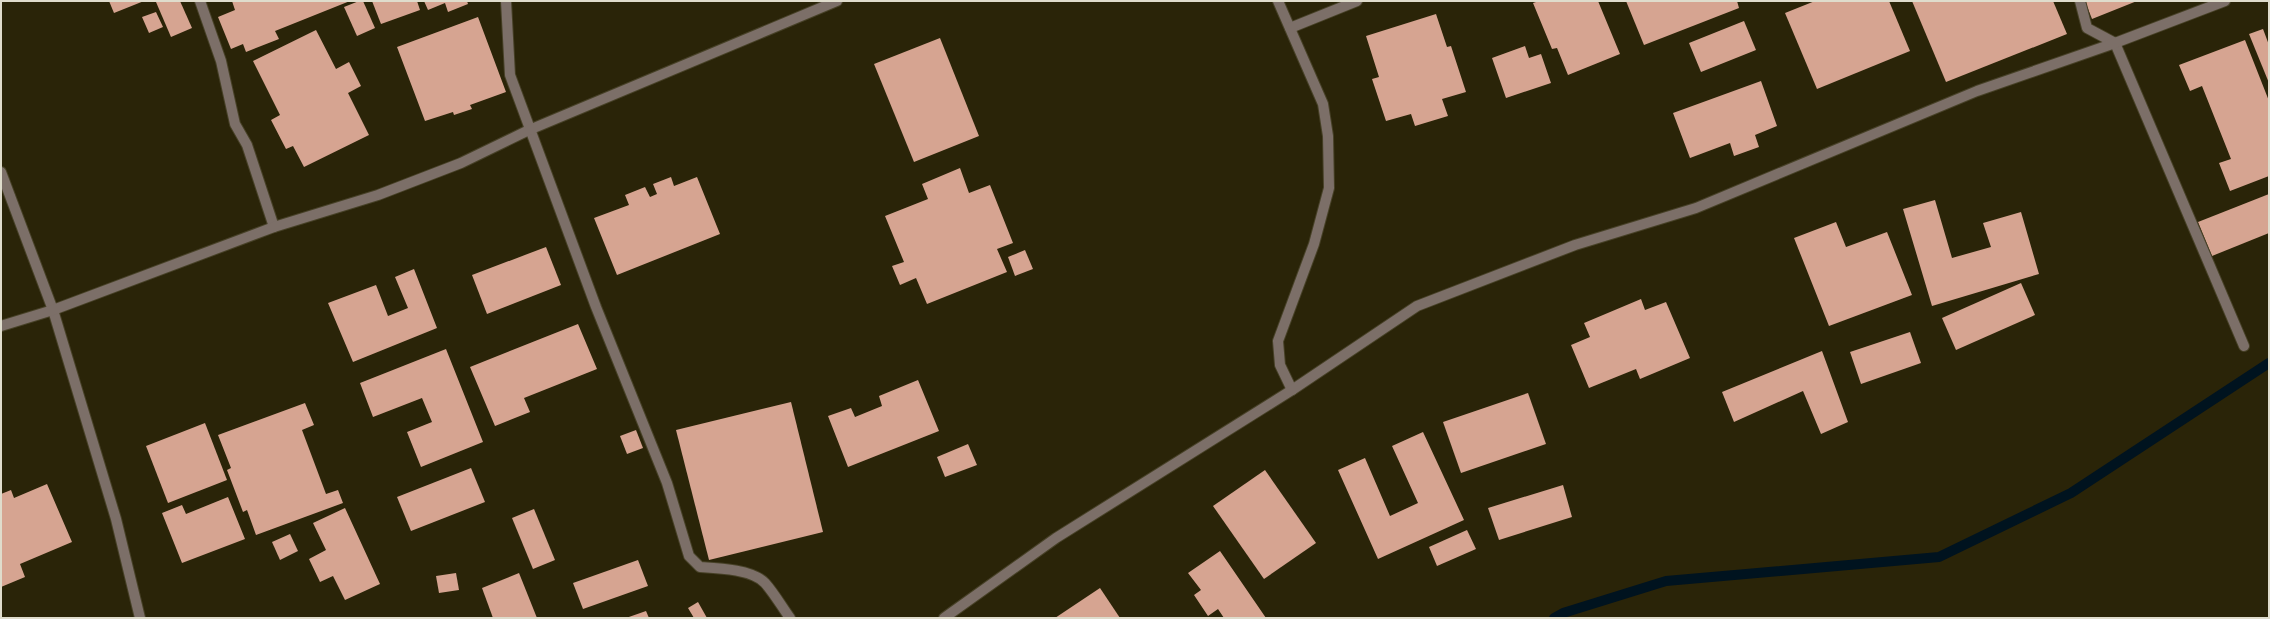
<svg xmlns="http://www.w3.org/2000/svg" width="2270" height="619" font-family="Manrope,sans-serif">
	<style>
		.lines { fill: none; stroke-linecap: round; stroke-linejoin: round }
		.stream { stroke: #00131f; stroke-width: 10 }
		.building { fill: #d6a491 }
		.minor-casing { stroke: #474127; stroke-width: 12 }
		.minor { stroke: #7c6f68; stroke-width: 10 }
	</style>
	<rect width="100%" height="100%" fill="#2a2408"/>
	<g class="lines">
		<path class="stream" d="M1554,618L1563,613L1666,581L1939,557L2071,493L2269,363"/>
	</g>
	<g class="building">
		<path d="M109,1H144L114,13Z"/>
		<path d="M180,1L192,28L171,37L156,2Z"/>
		<path d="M232,1L247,2L350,1L275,31L279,39L246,52L243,44L231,49L218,17L235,10Z"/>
		<path d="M359,1H363L375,28L357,36L344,7Z"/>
		<path d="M372,1H417L420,10L381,24Z"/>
		<path d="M424,1H467L468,4L448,12L445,3L428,10Z"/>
		<path d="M1539,1H1598L1620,54L1568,75L1557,48L1552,49L1533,3Z"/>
		<path d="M1626,1H1737L1739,8L1644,45Z"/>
		<path d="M1815,1H1889L1910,51L1817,89L1785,13Z"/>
		<path d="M1912,1H2053L2067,34L1946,82Z"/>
		<path d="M2085,1H2137L2092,19Z"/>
		<path d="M156,12L163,27L149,33L142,17Z"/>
		<path d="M1436,14L1447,47L1451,46L1466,92L1442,99L1448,116L1415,126L1411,114L1386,121L1372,79L1379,77L1366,36Z"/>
		<path d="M478,17L506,92L470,105L472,109L454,115L453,112L425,121L397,47Z"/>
		<path d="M1744,21L1756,50L1701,72L1689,43Z"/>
		<path d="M2263,29L2269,45V83L2249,34Z"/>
		<path d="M316,30L336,69L349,62L361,86L348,93L369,135L304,167L293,146L286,149L271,120L280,115L253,61Z"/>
		<path d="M940,38L979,136L914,162L874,64Z"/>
		<path d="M2245,40L2269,101V176L2230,191L2219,163L2231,159L2202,86L2190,91L2179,65Z"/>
		<path d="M1525,46L1529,58L1541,54L1551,83L1506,98L1492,58Z"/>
		<path d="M1761,81L1777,126L1755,135L1759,147L1734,156L1730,143L1690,158L1673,113Z"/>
		<path d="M960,168L969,193L990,185L1013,243L997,249L1007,272L927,304L916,278L900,285L892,266L904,262L885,216L928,199L922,184Z"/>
		<path d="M671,177L674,186L697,177L720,234L617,275L594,218L629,205L625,195L645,187L650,197L657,194L653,184Z"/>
		<path d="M2269,194V233L2212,256L2198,222Z"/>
		<path d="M1935,200L1952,258L1991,247L1983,223L2021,212L2039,274L1932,306L1903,209Z"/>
		<path d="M1836,222L1846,247L1887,232L1912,295L1829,326L1794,238Z"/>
		<path d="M546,247L561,285L487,314L472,275Z"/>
		<path d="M1025,250L1033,269L1015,276L1008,257Z"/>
		<path d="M414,269L437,328L353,362L328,303L376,285L388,316L408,308L395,277Z"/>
		<path d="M2021,283L2035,315L1956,350L1942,318Z"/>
		<path d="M1641,299L1645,310L1666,302L1690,358L1640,379L1636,369L1589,388L1571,345L1590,337L1584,323Z"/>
		<path d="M578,324L597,369L524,398L530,412L495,426L470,367Z"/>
		<path d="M1910,332L1921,363L1861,384L1850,352Z"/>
		<path d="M446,349L483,442L421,467L407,432L432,422L422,398L373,417L360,383Z"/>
		<path d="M1822,351L1848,422L1821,434L1803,391L1734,422L1722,392Z"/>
		<path d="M918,380L939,431L848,467L828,416L851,408L855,417L882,406L879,396Z"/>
		<path d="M1528,393L1546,444L1461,473L1443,422Z"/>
		<path d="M791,402L823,532L709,560L676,430Z"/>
		<path d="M305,403L314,425L302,430L326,494L338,490L343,503L256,535L247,510L243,512L227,470L231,468L218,435Z"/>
		<path d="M205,423L227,480L168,503L146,446Z"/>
		<path d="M636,430L643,448L627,454L620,436Z"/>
		<path d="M1423,432L1464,520L1378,559L1338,470L1365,458L1390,516L1418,503L1392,446Z"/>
		<path d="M968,444L977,465L945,477L937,457Z"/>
		<path d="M471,468L485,502L411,531L397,497Z"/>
		<path d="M1265,470L1316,543L1264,579L1213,506Z"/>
		<path d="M47,484L72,542L20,564L25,577L1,587V494L11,490L14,498Z"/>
		<path d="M1563,485L1572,517L1499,540L1488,508Z"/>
		<path d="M228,497L245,539L182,563L162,513L182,505L186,514Z"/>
		<path d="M345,508L380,584L345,600L333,576L320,582L309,559L326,550L313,523Z"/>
		<path d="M534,509L555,560L533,569L512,518Z"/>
		<path d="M1467,530L1476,549L1437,566L1429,547Z"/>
		<path d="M290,534L298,551L280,560L272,542Z"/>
		<path d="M1220,551L1266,618H1224L1218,609L1208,616L1194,595L1201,590L1188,573Z"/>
		<path d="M638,560L648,586L583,609L573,583Z"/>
		<path d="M456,573L459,590L439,593L436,576Z"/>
		<path d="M519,573L537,618H493L482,588Z"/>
		<path d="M1100,588L1120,618H1055Z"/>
		<path d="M698,602L707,618H694L688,608Z"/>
		<path d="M646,611L649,618H626Z"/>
	</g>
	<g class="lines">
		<g class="minor-casing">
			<g id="minor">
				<path d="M200,1L221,61L235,124L247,145L274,227"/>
				<path d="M506,1L510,75L596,307L667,483L689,556L700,567C717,568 752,569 765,583C774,593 782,607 790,618"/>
				<path d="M1278,1L1323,104L1328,136L1329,188L1314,244L1278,341L1280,365L1292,390"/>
				<path d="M2080,1L2087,28L2115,43L2244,346"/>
				<path d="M1290,28L1357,1"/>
				<path d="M1,172L53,310L116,519L140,618"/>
				<path d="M1,326L53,310L274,227L378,195L461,163L529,130L837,1"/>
				<path d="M944,618L1056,538L1292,390L1417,306L1575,245L1696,208L1977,91L2115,43L2225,1"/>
			</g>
		</g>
		<use href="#minor" class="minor"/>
	</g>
	<rect width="2270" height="619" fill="none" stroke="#dfdccc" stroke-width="4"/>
</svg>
